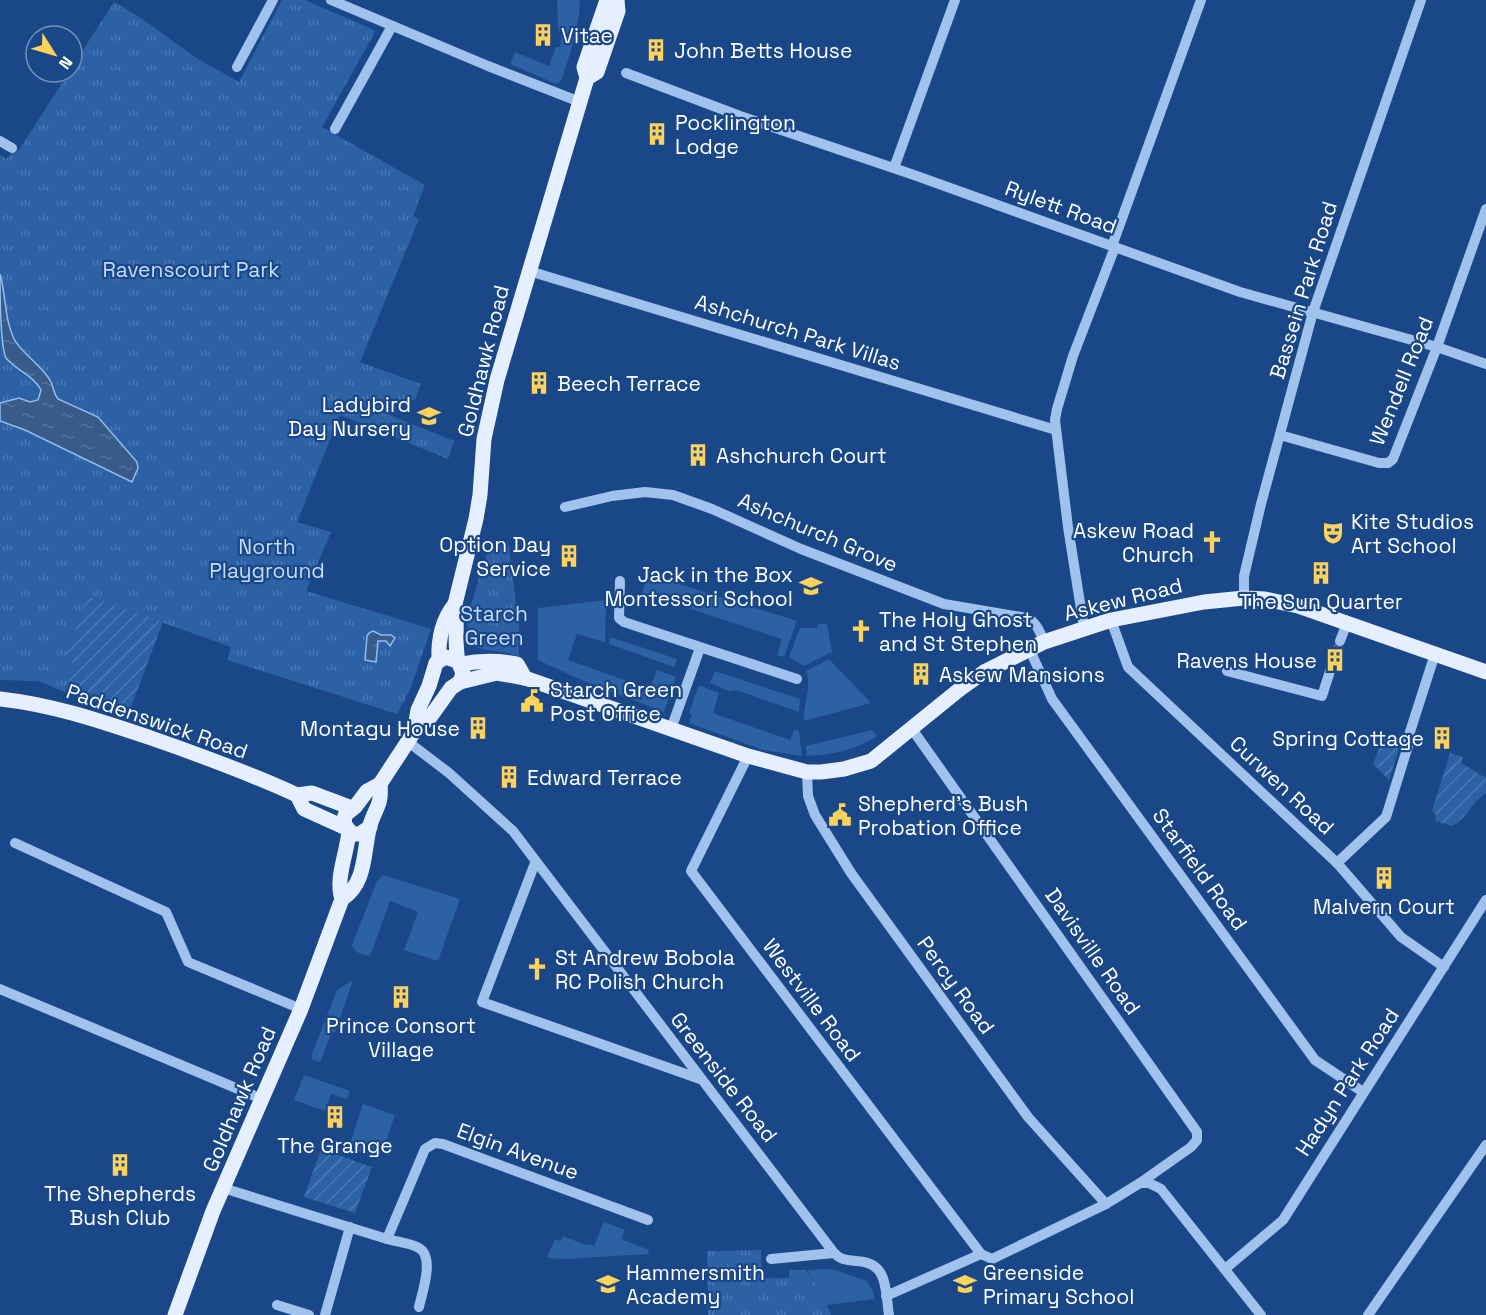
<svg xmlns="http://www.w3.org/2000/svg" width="1486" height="1315" font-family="'Space Grotesk',sans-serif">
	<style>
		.grass { fill: #2c61a5 }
		.park { fill: url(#park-tufts) }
		.garden { fill: url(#garden-furrows) }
		.water { fill: url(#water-ripples); stroke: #93bcef; stroke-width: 1.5 }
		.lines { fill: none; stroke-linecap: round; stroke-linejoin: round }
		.minor-tunnel { stroke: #3c6399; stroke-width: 10; stroke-dasharray: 10 5; stroke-linecap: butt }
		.minor { stroke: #a0c2ed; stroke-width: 10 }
		.major { stroke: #e6efff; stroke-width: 15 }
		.labels { text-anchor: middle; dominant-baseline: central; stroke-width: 4.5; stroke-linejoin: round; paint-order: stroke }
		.poi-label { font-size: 21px; fill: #fff; stroke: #194787; text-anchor: start }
		.street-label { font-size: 21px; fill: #fff; stroke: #194787 }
		.park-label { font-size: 21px; fill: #c6dcf9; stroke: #194787 }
	</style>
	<defs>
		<pattern id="park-tufts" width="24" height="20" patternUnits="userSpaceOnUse" patternTransform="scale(1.5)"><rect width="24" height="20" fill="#2c61a5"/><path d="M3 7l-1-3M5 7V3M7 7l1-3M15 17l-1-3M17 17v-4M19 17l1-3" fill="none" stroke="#4c79b2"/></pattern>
		<pattern id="garden-furrows" width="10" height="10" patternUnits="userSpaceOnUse" patternTransform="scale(1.5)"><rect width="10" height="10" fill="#2c61a5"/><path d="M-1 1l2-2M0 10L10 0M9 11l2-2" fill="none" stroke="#4c79b2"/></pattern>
		<pattern id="water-ripples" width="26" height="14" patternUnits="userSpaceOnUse" patternTransform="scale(1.5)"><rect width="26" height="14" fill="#395b8a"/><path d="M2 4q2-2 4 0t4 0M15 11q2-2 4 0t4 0" fill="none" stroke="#57749c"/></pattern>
	</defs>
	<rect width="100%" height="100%" fill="#194787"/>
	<g class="grass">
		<path d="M557,0H580C579,29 570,54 561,81L556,84L510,64L515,52L549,66L556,47H560L562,32L558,31Z"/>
		<path d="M647,574L797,621L784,657L777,655L782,639L642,593Z"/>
		<path d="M606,600L605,642L577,634L568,660L650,689L657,670L676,677L664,712L581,680L538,660V608Z"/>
		<path d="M818,624H827L832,652L804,666L789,657L800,628H817Z"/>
		<path d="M610,637L677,659L674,667L609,644Z"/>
		<path d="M829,659L871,703L804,721C803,703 812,688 806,671Z"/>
		<path d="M715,671L800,699L799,712L736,690L729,691L710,683Z"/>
		<path d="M699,685L719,693L713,713L790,740L794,730L799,731L802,756L763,750L689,723L692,714L689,713Z"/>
		<path d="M872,730L877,736C855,750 832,755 807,756L806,746Z"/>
		<path d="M383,875L460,899L438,961L404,950L418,912L390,901L370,956C363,954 355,954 352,945L377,881Z"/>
		<path d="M353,980L335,1032H332L320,1062L313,1060L311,1056L337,990Z"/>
		<path d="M304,1075L350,1091L347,1099L331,1094L325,1111L294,1100Z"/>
		<path d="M363,1104L395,1115L382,1152L374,1157L353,1150L349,1146Z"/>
		<path d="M604,1222L625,1230L621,1239L649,1250L648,1254L565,1259L547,1258L555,1239L561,1241L563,1236L586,1245L587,1244L594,1246Z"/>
		<path d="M832,1269L867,1281L873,1292L874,1299L827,1305L807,1270Z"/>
	</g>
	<g class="park">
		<path d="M282,0H305L374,30L375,32L322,127L425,185L413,216L419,219L360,362L421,384L415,400L382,407V412L454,441L448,459L340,415L297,522L331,532L306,591L431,629L410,690L397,714L227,660L231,647L88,596L64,660L74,664L65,692L38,681L0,680V155L6,159L15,150H19L69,72H72V67L114,2L141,18L198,59L239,82Z"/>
		<path d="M491,540L508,541L519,625V657C489,643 460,663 469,611Z"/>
		<path d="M761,1250L762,1278H789V1270H806L825,1300L831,1315H708L707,1251Z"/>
	</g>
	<g class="garden">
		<path d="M88,596L163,622L129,712L65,692L74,664L64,660Z"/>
		<path d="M1385,734L1402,740L1389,780L1373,764Z"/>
		<path d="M1450,753L1463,757L1461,763L1486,778V793C1471,803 1467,818 1452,826L1435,821L1436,815L1432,811Z"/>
		<path d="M321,1149L372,1167L355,1213L304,1197Z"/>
	</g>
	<g class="water">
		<path d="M0,274C6,294 4,318 14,339C21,353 43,366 51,382C54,388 53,393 58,399L98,417L137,462L138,468L132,482L25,430L0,421V403L19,398L30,402L38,400L41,390C33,375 17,371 6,358C0,345 0,292 0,274Z"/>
		<path d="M373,631L381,635H391L395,638L390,646L386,641H378L376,662L365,660L367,636L369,633Z"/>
	</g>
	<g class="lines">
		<path class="minor-tunnel" d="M1331,668L1340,641"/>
		<g class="minor">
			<path d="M331,0L488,66L580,102"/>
			<path d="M237,67L273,0"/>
			<path d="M626,73L740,116L914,175L1240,292L1437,347L1486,364"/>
			<path d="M335,129L392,26"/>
			<path d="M0,141L12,148"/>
			<path d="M894,168L955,0"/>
			<path d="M1112,246L1201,0"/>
			<path d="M529,271L1056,430"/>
			<path d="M1280,435L1379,463H1388L1393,459L1437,347L1486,209"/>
			<path d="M565,507L612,496L645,492L673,495L712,509L801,549L944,604L1027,618C1037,623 1040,632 1044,642"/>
			<path d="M620,581L619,618L624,622L797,679"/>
			<path d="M1244,598V576L1261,504L1313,312L1421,0"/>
			<path d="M1111,620L1128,667L1337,863L1401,937L1444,967"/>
			<path d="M1084,628L1068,527L1055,420L1057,409L1073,356L1115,247"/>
			<path d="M1340,641L1347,623"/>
			<path d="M1029,648L1052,699L1315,1060L1363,1092"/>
			<path d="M1227,671L1322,696L1331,668"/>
			<path d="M671,729L700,648"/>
			<path d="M407,741L449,773L513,831L834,1253C841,1260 846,1260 856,1261C889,1262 885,1290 889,1315"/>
			<path d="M748,756L691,871L981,1254L992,1259L1106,1204L1140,1183L1191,1147L1197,1140V1132L912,729"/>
			<path d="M807,772L808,796L815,815L851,873L1028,1117L1106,1204"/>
			<path d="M15,843L166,912L188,962L301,1009"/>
			<path d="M535,863L482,1002L700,1079"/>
			<path d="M1337,863L1386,817L1408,746V738L1435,654"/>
			<path d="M0,989L262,1099"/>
			<path d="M1140,1183H1149L1161,1189L1261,1315"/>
			<path d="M223,1188L387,1239L425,1149L435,1143L443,1144L648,1220"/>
			<path d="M387,1239C397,1242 411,1243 419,1248C435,1257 422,1293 419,1307"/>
			<path d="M771,1259L834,1253"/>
			<path d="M1225,1269L1283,1220L1486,900"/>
			<path d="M886,1296L981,1254"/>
			<path d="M277,1305L309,1315"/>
			<path d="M325,1315L350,1227"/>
			<path d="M1368,1315L1486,1145"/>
		</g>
		<g class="major">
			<path d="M587,78L597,72L618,11L617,0"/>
			<path d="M439,660C438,640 442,620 455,604"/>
			<path d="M458,661C454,642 458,623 455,604L476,519L480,495L484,439L497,380L587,78L584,67L607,0"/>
			<path d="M461,664C481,660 497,660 517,664L525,678"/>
			<path d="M460,682L497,673L525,678L748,756L807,772H821L844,769L871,761L960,689L984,672L1044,642L1111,620L1204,602L1244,598L1265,599L1298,606L1486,672"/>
			<path d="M0,699C54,705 100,721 151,738C200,755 249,773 297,795L312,793L352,808"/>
			<path d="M297,795L304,809L346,828"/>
			<path d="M370,827L360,834H352L344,824L345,815L355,807L367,791L380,784L414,732L431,716L451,688L460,682L463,673L458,661L445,657L436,663L429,686L418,710L414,732"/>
			<path d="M342,899C335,879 347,854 349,831"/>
			<path d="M175,1315L213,1211L301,1009L342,899C367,883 363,851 370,825C376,806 382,806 380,784"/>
		</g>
	</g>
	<defs>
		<g id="building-bare" transform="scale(1.8)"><path d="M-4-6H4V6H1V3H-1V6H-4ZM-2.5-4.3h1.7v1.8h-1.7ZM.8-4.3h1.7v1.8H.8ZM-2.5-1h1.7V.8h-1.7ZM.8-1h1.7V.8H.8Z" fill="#ffd25c" stroke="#194787" stroke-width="2.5" paint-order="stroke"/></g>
		<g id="school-bare" transform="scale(1.8)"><path d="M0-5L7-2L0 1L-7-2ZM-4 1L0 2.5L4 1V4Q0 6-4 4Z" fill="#ffd25c" stroke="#194787" stroke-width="2.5" paint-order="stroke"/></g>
		<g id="theatre-bare" transform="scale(1.8)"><path d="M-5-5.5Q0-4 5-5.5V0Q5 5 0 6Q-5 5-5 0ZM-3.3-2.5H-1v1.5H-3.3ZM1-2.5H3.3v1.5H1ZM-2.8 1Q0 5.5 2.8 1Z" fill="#ffd25c" stroke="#194787" stroke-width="2.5" paint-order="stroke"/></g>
		<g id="church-bare" transform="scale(1.8)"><path d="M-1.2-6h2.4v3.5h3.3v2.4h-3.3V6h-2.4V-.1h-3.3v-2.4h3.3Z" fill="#ffd25c" stroke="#194787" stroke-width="2.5" paint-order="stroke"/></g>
		<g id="civic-bare" transform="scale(1.8)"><path d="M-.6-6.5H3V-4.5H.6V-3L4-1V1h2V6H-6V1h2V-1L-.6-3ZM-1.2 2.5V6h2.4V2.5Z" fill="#ffd25c" stroke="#194787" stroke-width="2.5" paint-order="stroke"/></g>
	</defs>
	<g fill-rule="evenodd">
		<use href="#building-bare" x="543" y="35"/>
		<use href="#building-bare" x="656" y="50"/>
		<use href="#building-bare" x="657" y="134"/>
		<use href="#building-bare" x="539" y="383"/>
		<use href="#school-bare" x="429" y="416"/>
		<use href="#building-bare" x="698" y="455"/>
		<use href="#theatre-bare" x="1333" y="533"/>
		<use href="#church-bare" x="1212" y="542"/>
		<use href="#building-bare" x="569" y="556"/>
		<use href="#building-bare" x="1321" y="573"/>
		<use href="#school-bare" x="811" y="586"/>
		<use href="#church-bare" x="861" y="631"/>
		<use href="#building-bare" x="1335" y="660"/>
		<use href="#building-bare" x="921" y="674"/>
		<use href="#civic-bare" x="532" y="701"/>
		<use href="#building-bare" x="478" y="728"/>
		<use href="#building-bare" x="1442" y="738"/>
		<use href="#building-bare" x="509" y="777"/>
		<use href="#civic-bare" x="840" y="815"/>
		<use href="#building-bare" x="1384" y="878"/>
		<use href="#church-bare" x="537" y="969"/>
		<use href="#building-bare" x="401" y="997"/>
		<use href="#building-bare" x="335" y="1117"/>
		<use href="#building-bare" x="120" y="1165"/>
		<use href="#school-bare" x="608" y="1284"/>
		<use href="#school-bare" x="965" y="1284"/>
	</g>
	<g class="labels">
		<g class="poi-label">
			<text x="561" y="35">Vitae</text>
			<text x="674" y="50">John Betts House</text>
			<text x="675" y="122">Pocklington<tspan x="675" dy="24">Lodge</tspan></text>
			<text x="557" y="383">Beech Terrace</text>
			<text x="411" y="404" text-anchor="end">Ladybird<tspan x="411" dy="24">Day Nursery</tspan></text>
			<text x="716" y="455">Ashchurch Court</text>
			<text x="1351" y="521">Kite Studios<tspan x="1351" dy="24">Art School</tspan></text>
			<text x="1194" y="530" text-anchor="end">Askew Road<tspan x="1194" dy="24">Church</tspan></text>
			<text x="551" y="544" text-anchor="end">Option Day<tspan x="551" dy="24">Service</tspan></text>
			<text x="793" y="574" text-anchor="end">Jack in the Box<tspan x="793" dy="24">Montessori School</tspan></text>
			<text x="1321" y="601" text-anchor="middle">The Sun Quarter</text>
			<text x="879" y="619">The Holy Ghost<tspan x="879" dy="24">and St Stephen</tspan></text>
			<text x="1317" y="660" text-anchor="end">Ravens House</text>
			<text x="939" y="674">Askew Mansions</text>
			<text x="550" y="689">Starch Green<tspan x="550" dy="24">Post Office</tspan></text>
			<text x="460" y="728" text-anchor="end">Montagu House</text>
			<text x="1424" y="738" text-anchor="end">Spring Cottage</text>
			<text x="527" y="777">Edward Terrace</text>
			<text x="858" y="803">Shepherd's Bush<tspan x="858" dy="24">Probation Office</tspan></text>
			<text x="1384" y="906" text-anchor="middle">Malvern Court</text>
			<text x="555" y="957">St Andrew Bobola<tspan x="555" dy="24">RC Polish Church</tspan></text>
			<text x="401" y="1025" text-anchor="middle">Prince Consort<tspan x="401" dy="24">Village</tspan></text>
			<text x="335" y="1145" text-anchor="middle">The Grange</text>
			<text x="120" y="1193" text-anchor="middle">The Shepherds<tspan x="120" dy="24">Bush Club</tspan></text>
			<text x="626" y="1272">Hammersmith<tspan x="626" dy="24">Academy</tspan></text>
			<text x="983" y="1272">Greenside<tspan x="983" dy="24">Primary School</tspan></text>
		</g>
		<g class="street-label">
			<text transform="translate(1061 207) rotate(20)">Rylett Road</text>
			<text transform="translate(1303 290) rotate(-73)">Bassein Park Road</text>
			<text transform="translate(798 332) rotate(17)">Ashchurch Park Villas</text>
			<text transform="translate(483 361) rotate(-76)">Goldhawk Road</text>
			<text transform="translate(1401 381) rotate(-68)">Wendell Road</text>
			<text transform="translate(818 532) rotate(23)">Ashchurch Grove</text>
			<text transform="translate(1123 599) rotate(-14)">Askew Road</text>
			<text transform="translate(157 721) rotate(19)">Paddenswick Road</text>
			<text transform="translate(1282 785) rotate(43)">Curwen Road</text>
			<text transform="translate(1200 869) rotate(54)">Starfield Road</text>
			<text transform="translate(1093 951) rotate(55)">Davisville Road</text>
			<text transform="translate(956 985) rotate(54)">Percy Road</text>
			<text transform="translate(812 1000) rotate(53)">Westville Road</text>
			<text transform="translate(724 1077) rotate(52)">Greenside Road</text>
			<text transform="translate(1347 1082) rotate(-57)">Hadyn Park Road</text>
			<text transform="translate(239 1099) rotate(-67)">Goldhawk Road</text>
			<text transform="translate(518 1151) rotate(20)">Elgin Avenue</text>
		</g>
		<g class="park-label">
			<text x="191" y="269">Ravenscourt Park</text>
			<text x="267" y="546">North<tspan x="267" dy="24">Playground</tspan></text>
			<text x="494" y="613">Starch<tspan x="494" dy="24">Green</tspan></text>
		</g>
	</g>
	<g transform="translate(54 54) rotate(127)"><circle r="28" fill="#194787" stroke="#7591b7" stroke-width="1.5"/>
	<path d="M0-4.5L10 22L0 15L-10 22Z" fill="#ffd25c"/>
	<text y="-9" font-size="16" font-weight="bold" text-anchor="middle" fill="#ffffff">N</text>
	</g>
</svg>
